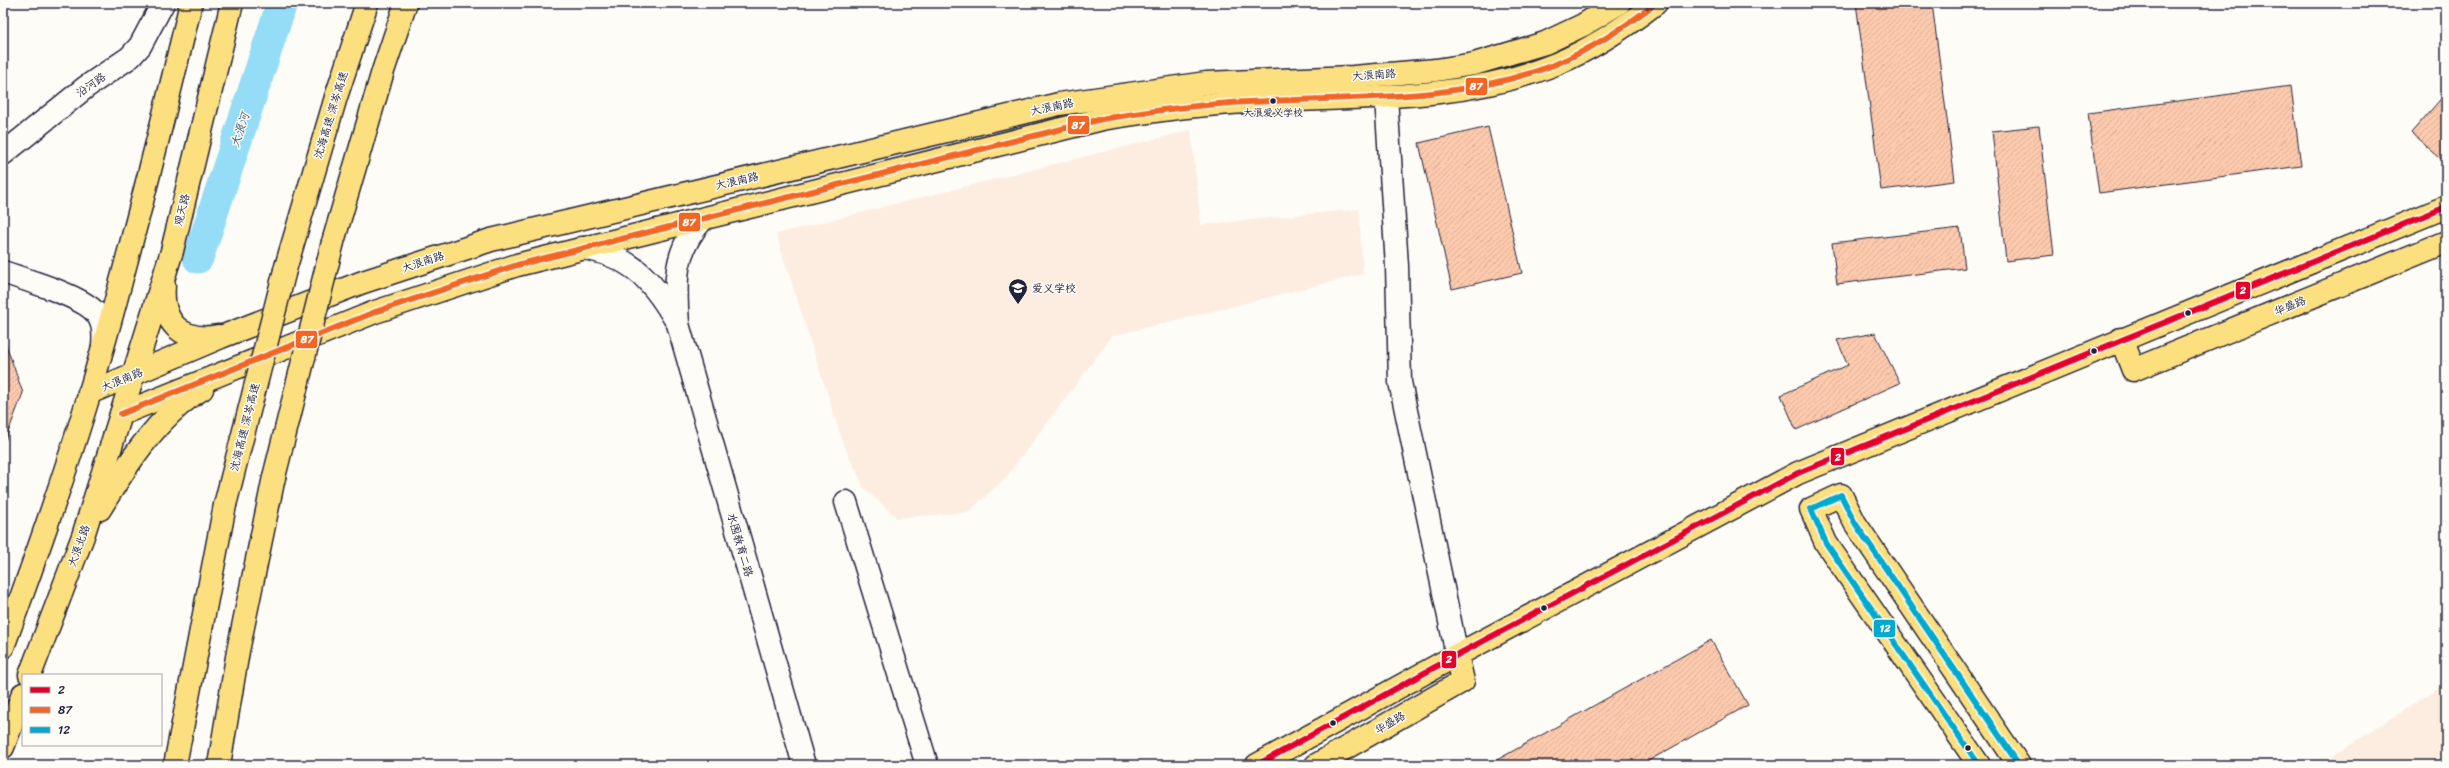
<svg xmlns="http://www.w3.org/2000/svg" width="2449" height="768" font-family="Sriracha,'LXGW WenKai TC',sans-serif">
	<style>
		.built { fill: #fdede1 }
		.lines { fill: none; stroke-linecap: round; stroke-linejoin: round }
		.river { stroke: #95dcf7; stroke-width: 31 }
		.building { fill: url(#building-hatch); stroke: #22223b }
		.minor-casing { stroke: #22223b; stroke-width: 25 }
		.major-casing { stroke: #22223b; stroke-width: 25 }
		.highway-casing { stroke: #22223b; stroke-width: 25 }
		.minor { stroke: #fdfcf7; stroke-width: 22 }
		.major { stroke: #fce080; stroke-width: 22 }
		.highway { stroke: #fce080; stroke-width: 22 }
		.highway-bridge-casing { stroke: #22223b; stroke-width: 25; stroke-linecap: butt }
		.highway-bridge { stroke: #fce080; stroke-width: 22 }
		.bus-1-casing { stroke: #fdfcf7; stroke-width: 9 }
		.bus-2-casing { stroke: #fdfcf7; stroke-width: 9 }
		.bus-3-casing { stroke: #fdfcf7; stroke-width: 9 }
		.bus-1 { stroke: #e4002b; stroke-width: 6 }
		.bus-2 { stroke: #f26522; stroke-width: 6 }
		.bus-3 { stroke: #00a9ce; stroke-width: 6 }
		.bus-dot { fill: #22223b; stroke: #fdfcf7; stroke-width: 1.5 }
		.labels { text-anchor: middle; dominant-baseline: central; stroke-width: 3; stroke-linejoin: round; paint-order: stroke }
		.bus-label { font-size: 10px; fill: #22223b; stroke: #fdfcf7 }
		.street-label { font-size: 11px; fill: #22223b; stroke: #fdfcf7 }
		.poi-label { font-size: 11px; fill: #22223b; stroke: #fdfcf7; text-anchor: start }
		.water-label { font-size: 12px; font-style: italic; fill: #445a73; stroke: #fdfcf7 }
		.line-badge { stroke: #fdfcf7; stroke-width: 1.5 }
		.badge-label { font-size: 11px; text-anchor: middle; font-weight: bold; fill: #fff }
	</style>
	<defs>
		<pattern id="building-hatch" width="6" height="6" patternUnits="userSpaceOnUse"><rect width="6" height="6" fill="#fdcaad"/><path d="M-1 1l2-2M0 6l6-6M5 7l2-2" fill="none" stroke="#d9ad96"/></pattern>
	</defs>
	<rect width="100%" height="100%" fill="#fdfcf7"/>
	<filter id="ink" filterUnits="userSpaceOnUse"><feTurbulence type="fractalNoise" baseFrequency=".025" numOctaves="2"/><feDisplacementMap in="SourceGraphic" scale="8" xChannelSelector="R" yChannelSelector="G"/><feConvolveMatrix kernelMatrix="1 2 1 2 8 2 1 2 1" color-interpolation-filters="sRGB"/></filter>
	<g filter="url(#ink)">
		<g class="built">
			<path d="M1191,130L1201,225L1359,209L1363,274L1112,336L1007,476L969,512L897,518L864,488L843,443L776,234Z"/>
			<path d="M2446,683V765H2319Z"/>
		</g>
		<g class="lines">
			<path class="river" d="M198,258L282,3"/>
		</g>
		<g class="building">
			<path d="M1856,3H1932L1955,181L1881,190Z"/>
			<path d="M2291,86L2301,166L2099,193L2088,113Z"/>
			<path d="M2446,93V163L2411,133Z"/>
			<path d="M2039,126L2054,255L2006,261L1992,131Z"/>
			<path d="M1488,127L1522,273L1452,289L1419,143Z"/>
			<path d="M1960,228L1965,268L1837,284L1832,243Z"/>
			<path d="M1875,333L1900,383L1796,430L1781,395L1848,365L1837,340Z"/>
			<path d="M3,342H5L23,393L4,443Z"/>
			<path d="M1711,640L1748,705L1641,765H1488Z"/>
		</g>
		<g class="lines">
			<g class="minor-casing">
				<g id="minor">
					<path d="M1386,97L1397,266L1400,382L1457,655"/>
					<path d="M3,154L86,87L130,57L140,46L163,3"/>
					<path d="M702,220C673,252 675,283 678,324L804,765"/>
					<path d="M582,248C629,255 652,279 675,319"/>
					<path d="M3,272C26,280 82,296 96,313C104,322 104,336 103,346"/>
					<path d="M846,502L927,765"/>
				</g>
			</g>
			<g class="major-casing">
				<g id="major">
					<path d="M164,285C161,322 181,343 218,336"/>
					<path d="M2121,339L2133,370L2446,242"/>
					<path d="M89,393L221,337L363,282L491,240L1059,104L1206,83L1353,77L1436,70L1474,64L1545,43L1583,25L1619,3"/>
					<path d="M121,414L375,312L517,265L1102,119C1151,111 1199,104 1249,102C1351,96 1459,103 1556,64C1592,49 1625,27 1656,3"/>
					<path d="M100,509C126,466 157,416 202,389"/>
					<path d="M3,647C34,563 64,478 90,392C128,263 160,133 191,3"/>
					<path d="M30,675L83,536L172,251L232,3"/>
					<path d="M3,747L23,694"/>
					<path d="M1257,765L1457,655L1798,473L2446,207"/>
					<path d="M1316,765L1463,681L1457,655"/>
					<path d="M1979,765L1826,543L1811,509L1841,495L1855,523L2019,765"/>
				</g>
			</g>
			<g class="highway-casing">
				<g id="highway">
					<path d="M333,242L383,71L406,3"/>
					<path d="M285,270L336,97L367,3"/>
					<path d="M175,765L225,505"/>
					<path d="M219,765L238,651L274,477"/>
				</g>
			</g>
			<use href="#minor" class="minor"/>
			<use href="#major" class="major"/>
			<use href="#highway" class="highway"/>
			<g class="highway-bridge-casing">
				<g id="highway-bridge">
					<path d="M274,477L333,242"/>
					<path d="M225,505L285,270"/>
				</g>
			</g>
			<use href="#highway-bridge" class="highway-bridge"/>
			<g class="bus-1-casing">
				<path id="bus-1" d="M1257,765L1457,655L1798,473L2446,207"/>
			</g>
			<g class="bus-2-casing">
				<path id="bus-2" d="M121,414L375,312L517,265L1102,119C1151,111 1199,104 1249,102C1351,96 1459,103 1556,64C1592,49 1625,27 1656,3"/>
			</g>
			<g class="bus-3-casing">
				<path id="bus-3" d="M1979,765L1826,543L1811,509L1841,495L1855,523L2019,765"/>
			</g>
			<use href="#bus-1" class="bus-1"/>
			<use href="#bus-2" class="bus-2"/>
			<use href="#bus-3" class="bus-3"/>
		</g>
	</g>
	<defs>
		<g id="school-pin" transform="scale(1)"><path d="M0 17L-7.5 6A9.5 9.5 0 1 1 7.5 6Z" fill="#22223b" stroke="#fdfcf7"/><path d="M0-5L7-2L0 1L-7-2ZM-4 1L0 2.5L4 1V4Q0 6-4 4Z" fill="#fff"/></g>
	</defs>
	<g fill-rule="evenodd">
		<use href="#school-pin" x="1018" y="288"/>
	</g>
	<g class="bus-dot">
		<circle cx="1273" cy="101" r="3.5"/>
		<circle cx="2188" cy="313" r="3.5"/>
		<circle cx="2094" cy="351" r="3.5"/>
		<circle cx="1544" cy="608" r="3.5"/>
		<circle cx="1333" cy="723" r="3.5"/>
		<circle cx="1968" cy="748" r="3.5"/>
	</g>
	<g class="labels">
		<g class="bus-label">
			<text x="1273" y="113">大浪爱义学校</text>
		</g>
		<g class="street-label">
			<text transform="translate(1374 75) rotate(-4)">大浪南路</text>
			<text transform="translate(91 85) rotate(-35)">沿河路</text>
			<text transform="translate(1052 107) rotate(-12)">大浪南路</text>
			<text transform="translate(331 115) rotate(-73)">沈海高速 深岑高速</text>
			<text transform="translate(737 181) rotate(-13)">大浪南路</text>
			<text transform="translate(182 210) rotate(-76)">观天路</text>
			<text transform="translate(423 262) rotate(-18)">大浪南路</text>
			<text transform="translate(2290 306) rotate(-22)">华盛路</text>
			<text transform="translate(122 380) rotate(-22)">大浪南路</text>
			<text transform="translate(245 427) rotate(-76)">沈海高速 深岑高速</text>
			<text transform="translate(740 545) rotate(74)">水围教育二路</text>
			<text transform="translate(79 546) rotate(-70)">大浪北路</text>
			<text transform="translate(1390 723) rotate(-30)">华盛路</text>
		</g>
		<g class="poi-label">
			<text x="1032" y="288">爱义学校</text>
		</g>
		<g class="water-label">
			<text transform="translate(240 130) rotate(-72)">大浪河</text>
		</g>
	</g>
	<g class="line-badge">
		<rect x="1465" y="77" width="23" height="19" rx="4" fill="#f26522"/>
		<rect x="1067" y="115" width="23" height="20" rx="4" fill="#f26522"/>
		<rect x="678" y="212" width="23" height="20" rx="4" fill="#f26522"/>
		<rect x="2235" y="281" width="16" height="19" rx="4" fill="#e4002b"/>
		<rect x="295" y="330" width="23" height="19" rx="4" fill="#f26522"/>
		<rect x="1830" y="447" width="15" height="19" rx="4" fill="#e4002b"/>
		<rect x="1873" y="619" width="23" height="19" rx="4" fill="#00a9ce"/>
		<rect x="1441" y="650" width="16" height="19" rx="4" fill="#e4002b"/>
	</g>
	<g class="badge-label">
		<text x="1476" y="90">87</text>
		<text x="1078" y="129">87</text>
		<text x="689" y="226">87</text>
		<text x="2243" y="294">2</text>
		<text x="307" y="343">87</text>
		<text x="1838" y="461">2</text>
		<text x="1885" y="632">12</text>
		<text x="1449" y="663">2</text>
	</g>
	<rect width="2449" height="768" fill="none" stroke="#fdfcf7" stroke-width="16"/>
	<rect x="8" y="8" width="2433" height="752" fill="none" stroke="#22223b" stroke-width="1.5" filter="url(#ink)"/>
	<rect x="22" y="674" width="140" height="72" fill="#fdfcf7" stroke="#a5a5ac"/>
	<rect x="30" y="687" width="20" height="6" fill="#e4002b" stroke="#a5a5ac"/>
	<text x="58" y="694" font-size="12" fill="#22223b">2</text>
	<rect x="30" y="707" width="20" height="6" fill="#f26522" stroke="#a5a5ac"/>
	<text x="58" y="714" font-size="12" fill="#22223b">87</text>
	<rect x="30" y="727" width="20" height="6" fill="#00a9ce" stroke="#a5a5ac"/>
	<text x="58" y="734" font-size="12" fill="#22223b">12</text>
</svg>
